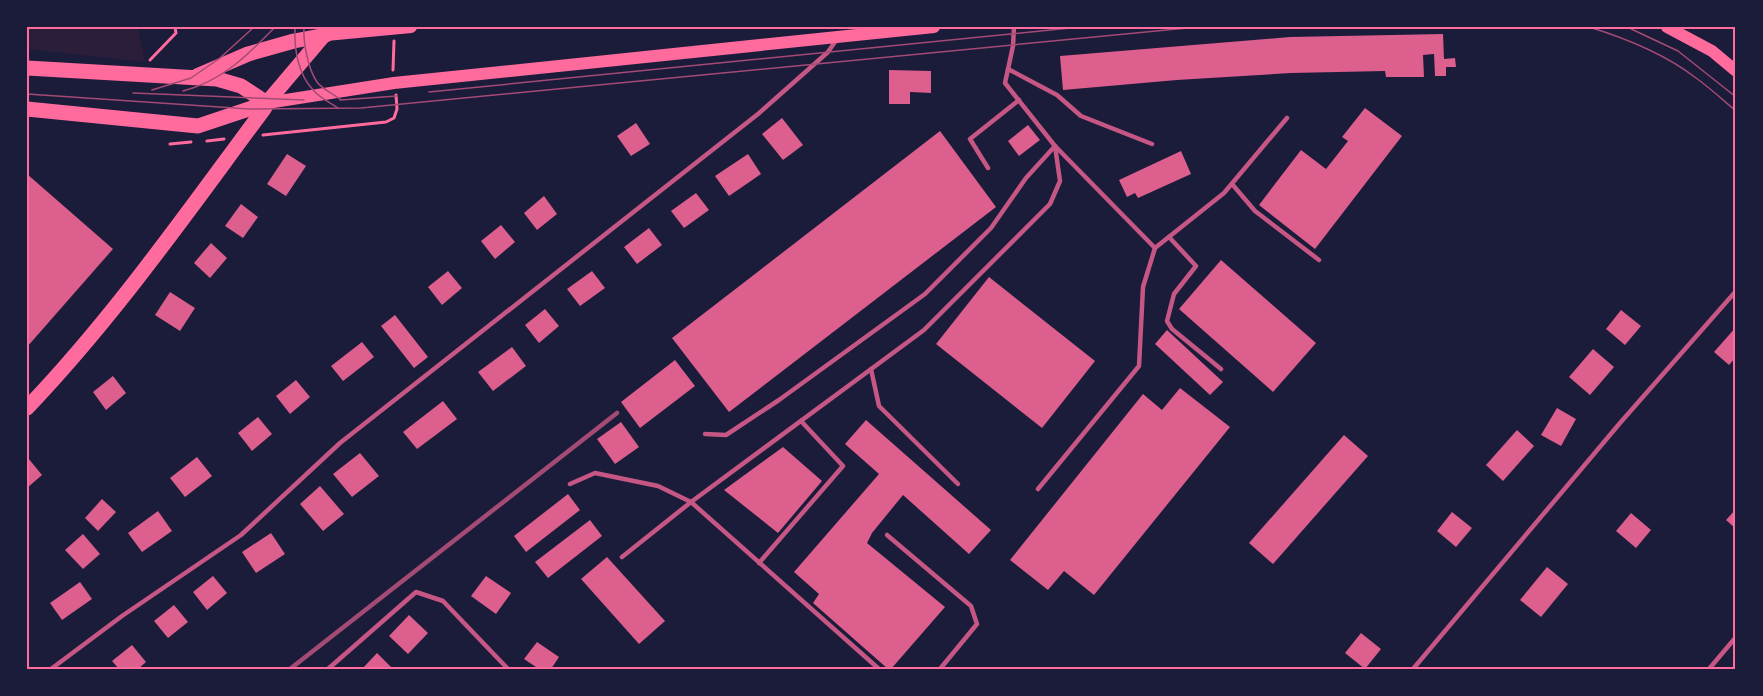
<svg xmlns="http://www.w3.org/2000/svg" width="1763" height="696" font-family="Arial,sans-serif">
	<style>
		.green { fill: #2a1e3b }
		.building { fill: #dd5f8e }
		.lines { fill: none; stroke-linecap: round; stroke-linejoin: round }
		.path { stroke: #ff6b9d; stroke-width: 3 }
		.service { stroke: #c65784; stroke-width: 4.5 }
		.secondary { stroke: #ff6b9d; stroke-width: 12 }
		.primary { stroke: #ff6b9d; stroke-width: 15 }
		.tram { stroke: #a44b75; stroke-width: 1.5 }
		.rail { stroke: #a44b75; stroke-width: 4.5 }
		.neatline { fill: none; stroke: #ff6b9d; stroke-width: 2 }
	</style>
	<rect width="100%" height="100%" fill="#1b1b3a"/>
	<path class="green" d="M27,27H138L145,62L27,49Z"/>
	<g class="building">
		<path d="M1443,34L1444,59L1455,58L1456,67H1446V76H1435L1434,54L1423,55L1424,77H1386L1385,71L1291,73L1177,80L1063,90L1060,56L1290,37Z"/>
		<path d="M889,70L931,71V93L910,92V104H889Z"/>
		<path d="M1365,108L1402,136L1315,249L1259,205L1301,150L1326,169L1348,141L1342,137Z"/>
		<path d="M782,118L803,145L783,160L762,134Z"/>
		<path d="M636,123L650,144L631,156L617,136Z"/>
		<path d="M1028,125L1040,140L1019,156L1008,141Z"/>
		<path d="M940,131L996,207L729,412L672,338Z"/>
		<path d="M1181,151L1191,174L1138,198L1135,193L1127,197L1119,180Z"/>
		<path d="M287,154L306,166L286,196L267,184Z"/>
		<path d="M748,154L761,174L729,196L715,176Z"/>
		<path d="M27,174L113,249L27,347Z"/>
		<path d="M696,193L709,210L684,228L671,211Z"/>
		<path d="M544,196L557,214L537,230L524,213Z"/>
		<path d="M241,204L258,217L243,238L225,226Z"/>
		<path d="M501,225L515,242L495,259L481,241Z"/>
		<path d="M649,228L662,245L637,264L624,247Z"/>
		<path d="M211,243L227,258L210,278L194,263Z"/>
		<path d="M1221,260L1316,343L1273,392L1179,309Z"/>
		<path d="M448,271L462,288L442,305L428,287Z"/>
		<path d="M592,271L605,288L580,306L567,289Z"/>
		<path d="M989,277L1095,361L1042,428L936,344Z"/>
		<path d="M170,292L195,308L180,331L155,315Z"/>
		<path d="M545,309L559,326L539,343L525,325Z"/>
		<path d="M1621,310L1641,326L1625,345L1606,329Z"/>
		<path d="M395,315L428,357L414,368L381,326Z"/>
		<path d="M1736,327V357L1729,365L1714,352Z"/>
		<path d="M1167,330L1223,382L1210,395L1155,344Z"/>
		<path d="M362,342L374,357L343,381L331,366Z"/>
		<path d="M512,347L526,366L493,391L478,372Z"/>
		<path d="M1593,349L1614,367L1590,395L1569,377Z"/>
		<path d="M675,360L695,386L640,428L621,402Z"/>
		<path d="M113,376L126,393L106,410L93,392Z"/>
		<path d="M296,380L310,397L290,414L276,396Z"/>
		<path d="M1180,388L1230,427L1094,595L1064,571L1048,590L1010,560L1143,394L1162,410Z"/>
		<path d="M443,401L457,419L417,449L403,432Z"/>
		<path d="M1557,408L1576,419L1561,446L1541,435Z"/>
		<path d="M258,417L272,434L252,451L238,433Z"/>
		<path d="M866,420L991,530L969,554L903,495L872,533L867,543L945,607L891,669H888L813,603L819,594L794,572L879,474L845,444Z"/>
		<path d="M621,422L639,447L615,464L597,439Z"/>
		<path d="M1517,430L1534,446L1503,481L1486,465Z"/>
		<path d="M1344,435L1368,456L1273,564L1249,543Z"/>
		<path d="M783,447L822,481L778,533L724,490Z"/>
		<path d="M360,453L379,476L352,497L333,474Z"/>
		<path d="M197,457L212,476L185,497L170,478Z"/>
		<path d="M28,458L42,475L27,488V459Z"/>
		<path d="M320,486L344,514L323,531L300,504Z"/>
		<path d="M568,494L580,510L526,552L514,536Z"/>
		<path d="M102,499L116,512L98,531L85,518Z"/>
		<path d="M1736,509V529L1726,520Z"/>
		<path d="M158,511L172,531L142,552L128,533Z"/>
		<path d="M1452,512L1472,528L1456,547L1437,531Z"/>
		<path d="M1631,513L1651,530L1636,548L1616,531Z"/>
		<path d="M590,520L602,536L548,578L535,562Z"/>
		<path d="M271,533L285,554L256,573L242,552Z"/>
		<path d="M83,534L100,554L83,569L65,550Z"/>
		<path d="M607,557L665,621L639,644L581,579Z"/>
		<path d="M1547,567L1568,584L1541,617L1520,600Z"/>
		<path d="M213,576L227,593L207,610L193,592Z"/>
		<path d="M486,576L511,593L496,614L471,596Z"/>
		<path d="M80,582L92,599L62,620L50,603Z"/>
		<path d="M174,605L188,622L168,638L154,621Z"/>
		<path d="M409,615L428,633L408,654L389,636Z"/>
		<path d="M1361,633L1381,649L1365,669L1345,653Z"/>
		<path d="M537,642L559,657L551,669H539L524,659Z"/>
		<path d="M132,645L146,662L138,669H119L112,661Z"/>
		<path d="M377,653L393,669H362Z"/>
	</g>
	<g class="lines">
		<g class="path">
			<path d="M150,60L176,33L175,27"/>
			<path d="M393,70L394,41"/>
			<path d="M263,135L386,122L394,118L397,109L396,95"/>
			<path d="M207,141L224,139"/>
			<path d="M170,144L191,142"/>
		</g>
		<g class="service">
			<path d="M1014,27L1013,46L1005,83L1055,146L1155,248L1143,287L1139,366L1038,489"/>
			<path d="M1008,69L1057,95L1081,116L1152,144"/>
			<path d="M988,168L970,139L1019,100"/>
			<path d="M1232,184L1255,211L1319,260"/>
			<path d="M1169,237L1196,266L1174,294L1167,321L1172,329L1221,369"/>
			<path d="M1155,248L1224,193L1287,118"/>
			<path d="M871,369L879,406L958,484"/>
			<path d="M705,434L726,435L779,400L925,294L991,228L1026,178L1055,146"/>
			<path d="M570,484L595,473L658,486L691,502L879,669"/>
			<path d="M887,535L971,606L977,624L940,669"/>
			<path d="M622,557L691,502L924,330L1050,204L1060,181L1055,146"/>
			<path d="M759,563L843,466L801,421"/>
			<path d="M51,669L122,616L241,535L340,443L758,114L828,52L837,39"/>
			<path d="M328,669L416,592L443,601L508,669"/>
			<path d="M1413,669L1620,423L1736,291"/>
			<path d="M1709,669L1736,637"/>
		</g>
		<g class="secondary">
			<path d="M1667,27L1712,51L1736,71"/>
			<path d="M326,35L411,27"/>
			<path d="M267,103L394,83L934,27"/>
		</g>
		<g class="primary">
			<path d="M27,68L217,79L241,86L267,103"/>
			<path d="M197,76L248,54L294,41L326,35"/>
			<path d="M27,109L198,126L267,103"/>
			<path d="M27,408C115,316 188,211 264,109L270,99L331,27"/>
		</g>
		<g class="tram">
			<path d="M295,27C294,49 298,75 314,91C320,98 331,103 338,108"/>
			<path d="M304,27C303,42 308,69 317,82C322,89 333,94 340,99"/>
			<path d="M1589,27C1625,38 1665,54 1696,78C1710,88 1723,100 1736,111"/>
			<path d="M1627,27L1678,51L1736,97"/>
			<path d="M152,90L191,78L220,58L254,27"/>
			<path d="M183,91C222,81 248,55 275,27"/>
			<path d="M429,92L1080,27"/>
			<path d="M133,93L304,100"/>
			<path d="M27,94L249,109L361,108L1198,27"/>
			<path d="M340,100L397,96"/>
		</g>
		<path class="rail" d="M290,669L617,413"/>
	</g>
	<rect width="1763" height="696" fill="none" stroke="#1b1b3a" stroke-width="57"/>
	<rect x="28" y="28" width="1706" height="640" class="neatline"/>
</svg>
